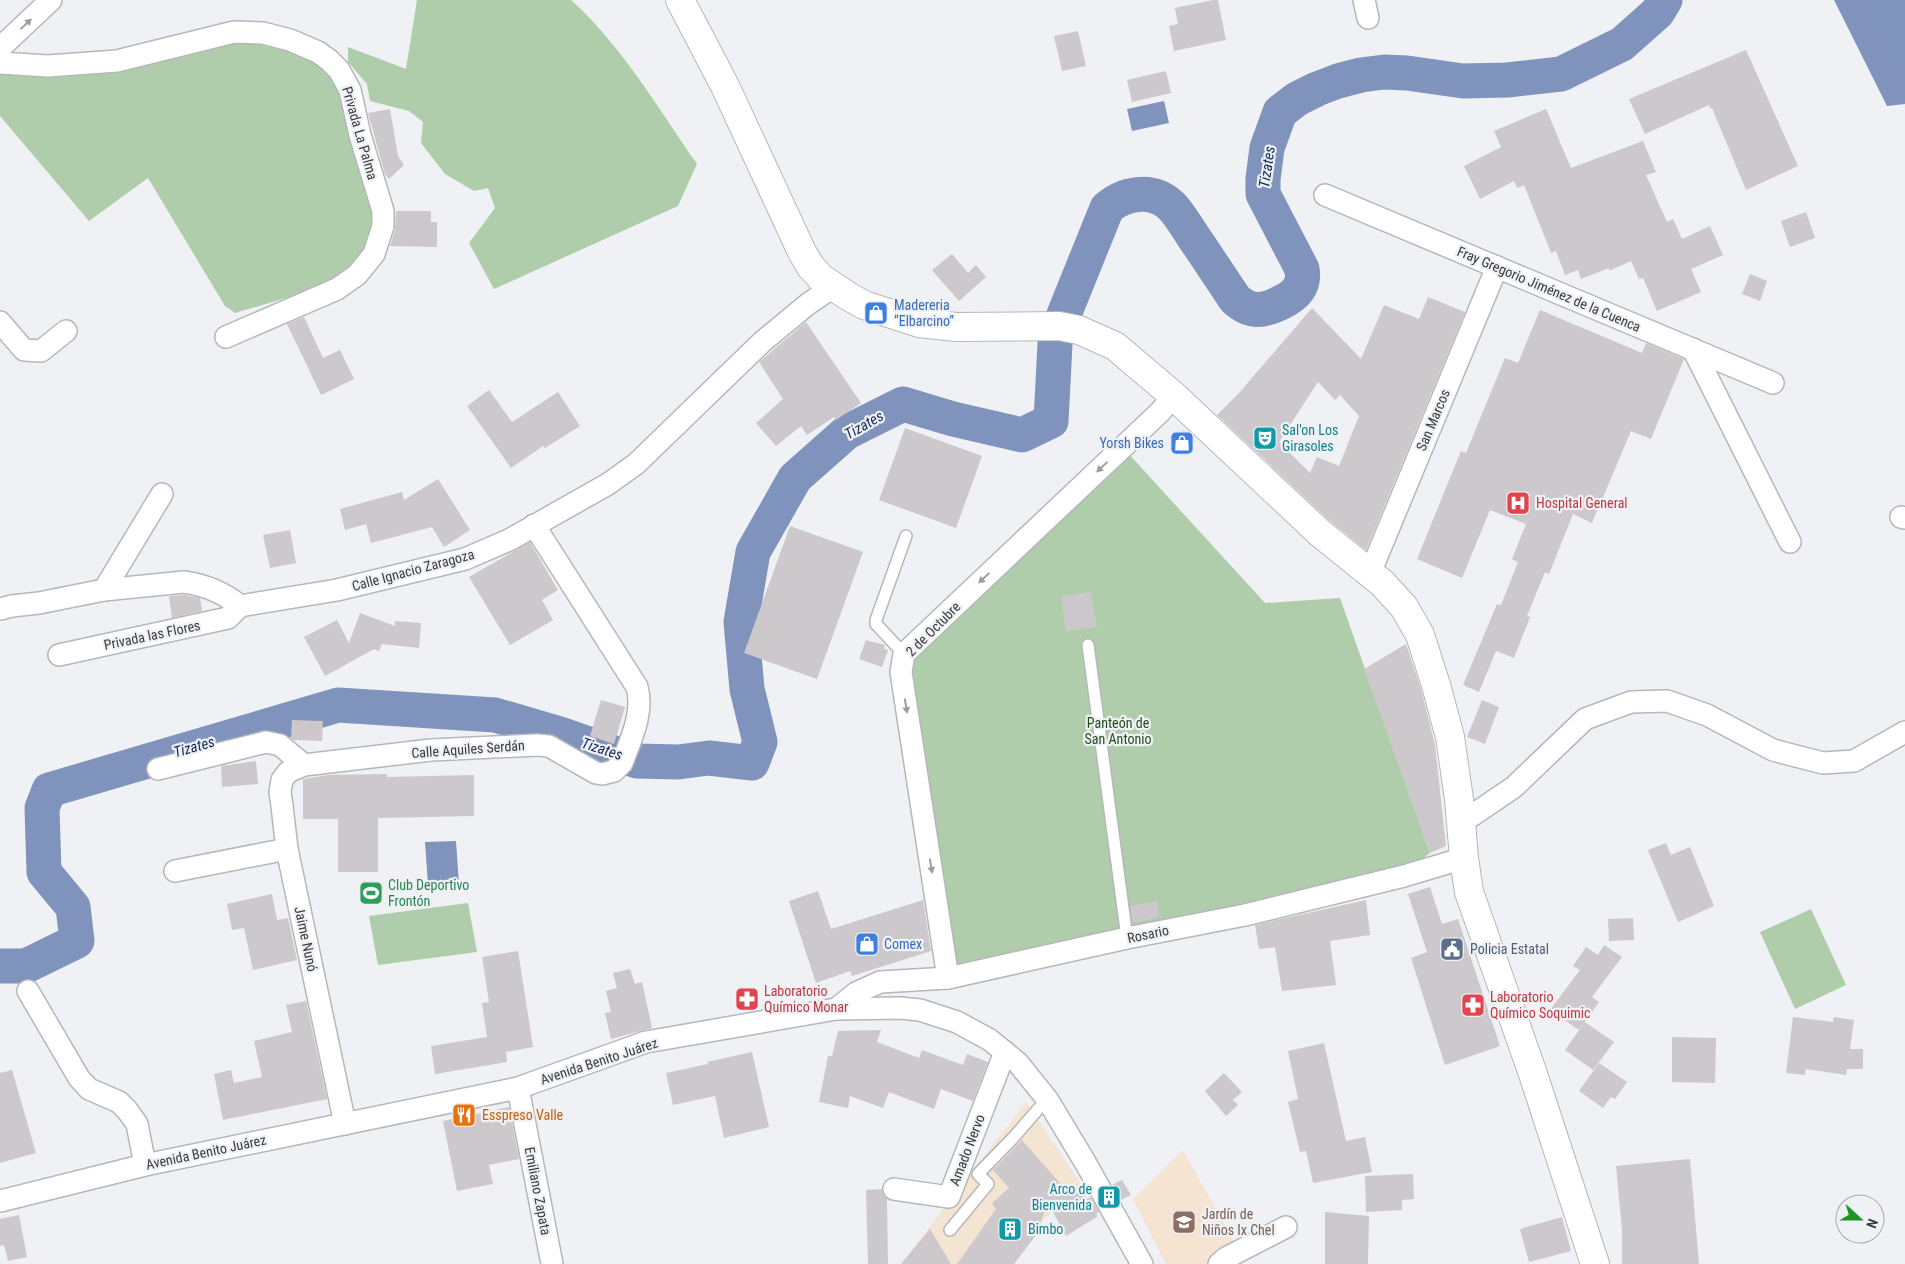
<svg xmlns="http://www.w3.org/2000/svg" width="1905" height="1264" font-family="'Roboto Condensed',sans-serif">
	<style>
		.industrial { fill: #f4e5d2 }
		.education { fill: #f6e4d3 }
		.green { fill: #b0cdab }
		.water { fill: #7f93bd }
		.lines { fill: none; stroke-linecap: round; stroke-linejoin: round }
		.river { stroke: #7f93bd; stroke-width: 35 }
		.building { fill: #ccc8cb; fill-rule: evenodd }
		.lane-casing { stroke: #b5b7bb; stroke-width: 14 }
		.street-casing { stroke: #b5b7bb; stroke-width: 24 }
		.secondary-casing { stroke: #b5b7bb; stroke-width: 30 }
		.lane { stroke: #fff; stroke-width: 11 }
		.street { stroke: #fff; stroke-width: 21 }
		.secondary { stroke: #fff; stroke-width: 28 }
		.oneway { fill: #9e9e9e }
		.labels { text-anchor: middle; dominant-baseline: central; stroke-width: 4.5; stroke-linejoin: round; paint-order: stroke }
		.street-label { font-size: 14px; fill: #3c3c3e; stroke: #eff1f5 }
		.shop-label { font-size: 14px; fill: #366cbe; stroke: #eff1f5; text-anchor: start }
		.culture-label { font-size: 14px; fill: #0d838f; stroke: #eff1f5; text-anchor: start }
		.health-label { font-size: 14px; fill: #be3a42; stroke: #eff1f5; text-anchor: start }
		.park-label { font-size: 14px; fill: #214e19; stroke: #eff1f5 }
		.leisure-label { font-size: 14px; fill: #27864d; stroke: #eff1f5; text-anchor: start }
		.service-label { font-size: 14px; fill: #4e5e75; stroke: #eff1f5; text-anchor: start }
		.food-label { font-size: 14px; fill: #c56008; stroke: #eff1f5; text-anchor: start }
		.education-label { font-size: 14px; fill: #785e54; stroke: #eff1f5; text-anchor: start }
		.water-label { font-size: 15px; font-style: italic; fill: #12275a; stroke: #eff1f5 }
	</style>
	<rect width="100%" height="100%" fill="#eff1f5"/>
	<path class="industrial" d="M1026,1102L1083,1187L1040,1223L1036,1235L1014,1264H914L911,1251Z"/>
	<path class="education" d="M1183,1150L1236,1245L1221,1252L1207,1264H1166L1133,1199Z"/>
	<g class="green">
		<path d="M417,0H571C622,46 658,108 697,164L678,206L494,289L469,243L495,208L488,188L474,191L445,174L421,143L423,122L409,111L370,101L367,84L348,62V47L406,69Z"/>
		<path d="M231,39L288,50L313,59L342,86L376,227L358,263L323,287L235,313L225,306L148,178L89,221L0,116V69Z"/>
		<path d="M1127,452L1265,603L1340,598L1430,853L1416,864L952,970L909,660Z"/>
		<path d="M468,903L477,952L378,965L369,916Z"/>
		<path d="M1811,909L1846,985L1795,1009L1760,932Z"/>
	</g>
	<g class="water">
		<path d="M1834,0H1905V104L1887,106Z"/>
		<path d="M1164,101L1169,123L1132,131L1127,109Z"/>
		<path d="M456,841L459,885H428L425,842Z"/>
	</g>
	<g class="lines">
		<g class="river">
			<path d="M1063,317L1107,208C1127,191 1157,188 1175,210C1184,221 1191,234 1199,245C1211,263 1223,281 1235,299C1251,314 1264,311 1282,302C1296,295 1305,286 1302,269L1263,194V179L1267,148L1280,112L1297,99L1317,89L1338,81L1361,75L1384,72L1407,73L1463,81L1507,80L1561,74L1622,44L1657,13L1665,0"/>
			<path d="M0,966H26L77,941L73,907L44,872L42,808L49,790L338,705L495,715L560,734L637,761L678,762L709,758L752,763L760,742L747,689L741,622L753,552L795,478L847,432L903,404L953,419L1022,435L1051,421L1055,344"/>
		</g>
	</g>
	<g class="building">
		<path d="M1213,0H1218L1226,40L1174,51L1169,26L1178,24L1175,8Z"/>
		<path d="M1078,31L1086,66L1062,71L1054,36Z"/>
		<path d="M1746,50L1798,166L1746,190L1712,108L1710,109L1709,105L1645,134L1629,99Z"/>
		<path d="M1166,71L1171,93L1132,102L1127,80Z"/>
		<path d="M390,109L398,156L404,165L389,179L385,174L368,113Z"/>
		<path d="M1546,109L1571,168L1643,141L1656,172L1646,175L1667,222L1673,219L1682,239L1710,226L1723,255L1691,269L1701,292L1657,311L1643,278L1639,279L1631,261L1609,271V268L1581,279L1578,270L1565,275L1556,251L1551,253L1524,185L1517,188L1514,181L1480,199L1464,166L1501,147L1494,131Z"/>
		<path d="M396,211H431V222H437V247L390,246L395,230Z"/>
		<path d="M1806,212L1815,238L1790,247L1781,221Z"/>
		<path d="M952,254L968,273L976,265L986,277L959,301L932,270Z"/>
		<path d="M1750,274L1767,281L1760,301L1742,294Z"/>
		<path d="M1428,297L1465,312L1366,550L1330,521L1217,415L1239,393L1312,308L1361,359L1384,305L1419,319ZM1318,382L1335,400L1340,395L1359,416L1339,466L1317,457L1310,473L1279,442Z"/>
		<path d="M1540,310L1642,353L1646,343L1684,359L1651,439L1631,431L1592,523L1573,514L1549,574L1545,572L1527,616L1530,617L1514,658L1496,651L1479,692L1463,685L1497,604L1501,605L1518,562L1512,559L1526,524L1490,510L1462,578L1417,559L1461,451L1466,453L1505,358L1518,363Z"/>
		<path d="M304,317L323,358L340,350L354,379L321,395L287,324Z"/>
		<path d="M806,322L861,403L836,420L834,417L807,435L801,426L776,446L756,423L783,399L759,362Z"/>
		<path d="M489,390L512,422L558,392L580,426L545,448L543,446L511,468L467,406Z"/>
		<path d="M905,428L982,456L956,528L879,500Z"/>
		<path d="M1183,430L1195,441L1182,456L1169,444Z"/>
		<path d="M438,479L470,530L444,547L432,527L371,543L366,524L345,530L340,509L402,492L404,500Z"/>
		<path d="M790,526L863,552L817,679L744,653Z"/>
		<path d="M290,530L296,563L270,568L263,535Z"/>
		<path d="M530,542L558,590L542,600L553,620L510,645L469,577Z"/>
		<path d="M1091,592L1097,627L1066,631L1061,596Z"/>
		<path d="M184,595L200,598L202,611L172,618L169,596Z"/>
		<path d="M360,613L395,626V621L421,623L419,648L382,644L379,651L374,649L325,676L304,637L337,620L349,643Z"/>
		<path d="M866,640L885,645L884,649L888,650L882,667L859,659Z"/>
		<path d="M1406,644L1421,689L1435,745L1446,846L1430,853L1364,669Z"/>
		<path d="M601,700L625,707L614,744L590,736Z"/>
		<path d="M1482,700L1499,707L1485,744L1467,737Z"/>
		<path d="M292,720L323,721L322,741L293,740L291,738Z"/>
		<path d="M256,761L258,784L222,787L221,766Z"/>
		<path d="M387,774V777L474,775V816L378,818V872H338V819H303V779L328,775Z"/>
		<path d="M1666,843L1671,855L1690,847L1714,906L1678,922L1648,850Z"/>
		<path d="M1430,887L1442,924L1458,919L1500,1046L1445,1065L1411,958L1427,952L1408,894Z"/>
		<path d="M818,891L831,929L923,900L931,951L852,976L850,971L816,983L789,901Z"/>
		<path d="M272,894L277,920L288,918L297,960L253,970L244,928L232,930L227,904Z"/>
		<path d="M1366,900L1370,935L1330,941L1336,985L1282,991L1275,947L1259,949L1255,925Z"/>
		<path d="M1157,901L1159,917L1133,923L1130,906Z"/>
		<path d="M1633,918L1634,940L1609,941L1608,919Z"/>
		<path d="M1604,945L1622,957L1592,997L1599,1002L1579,1030L1550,1010L1580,970L1573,966L1586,947L1598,955Z"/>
		<path d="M518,951L533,1047L506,1052L507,1062L435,1074L431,1046L487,1037L482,1003L489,1002L482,957Z"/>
		<path d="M630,969L635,984L642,982L652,1028L611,1039L605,1013L611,1012L606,991L617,988L613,973Z"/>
		<path d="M306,1001L327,1099L223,1120L214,1074L231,1070L234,1083L262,1077L254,1041L292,1032L286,1005Z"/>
		<path d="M1793,1017L1833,1022L1834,1017L1854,1020L1850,1049H1863V1069H1847L1846,1075L1806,1069L1805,1075L1786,1073Z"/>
		<path d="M1585,1022L1614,1042L1593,1070L1565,1050Z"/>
		<path d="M881,1030L877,1042L919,1058L922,1050L963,1065L967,1054L988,1062L973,1101L941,1089L934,1109L889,1092L883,1108L850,1096L848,1108L819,1102L828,1056H832L838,1031Z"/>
		<path d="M1672,1037L1716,1038L1715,1083L1672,1082Z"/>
		<path d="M1324,1043L1346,1141L1365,1137L1372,1172L1313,1183L1306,1151L1300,1152L1288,1102L1298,1099L1288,1051Z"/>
		<path d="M752,1052L769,1127L724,1138L715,1096L673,1105L666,1073L708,1064L707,1062Z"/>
		<path d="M1599,1063L1627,1082L1615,1099L1611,1097L1603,1108L1579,1091Z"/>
		<path d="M12,1070L36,1153L0,1163V1073Z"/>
		<path d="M1224,1073L1242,1092L1233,1100L1238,1105L1226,1116L1205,1091Z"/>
		<path d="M509,1107L519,1159L489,1165L493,1184L457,1191L443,1121Z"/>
		<path d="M1022,1140L1072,1197L1081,1189L1087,1199L1090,1197L1099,1212L1096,1214L1098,1216L1066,1236L1048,1203L1036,1235L1014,1264H957L996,1209L992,1203L1009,1188L993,1170Z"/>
		<path d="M1690,1159L1699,1264H1622V1230L1616,1166Z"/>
		<path d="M1413,1174L1414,1199L1402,1200V1210L1366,1212L1365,1176Z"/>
		<path d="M1122,1180L1131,1195L1121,1200L1112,1185Z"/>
		<path d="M882,1189L883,1194L887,1199L888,1264H868L866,1190Z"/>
		<path d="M1325,1212L1369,1216L1368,1264H1325Z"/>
		<path d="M19,1215L27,1257L8,1261L4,1245L0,1246V1219Z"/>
		<path d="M1562,1217L1571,1251L1529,1262L1520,1229Z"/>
		<path d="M930,1229L951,1264H901Z"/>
	</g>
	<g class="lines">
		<g class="lane-casing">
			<g id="lane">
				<path d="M1088,645L1127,938"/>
				<path d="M904,654L876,624V620L906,536"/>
				<path d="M950,1230L988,1184L978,1174L1013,1138L1047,1099"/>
			</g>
		</g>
		<g class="street-casing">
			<g id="street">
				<path d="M1364,0L1368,18"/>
				<path d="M0,48L51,0"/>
				<path d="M0,63L48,66L117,61L234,32L263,33L290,40L318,52L329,60L339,70L350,90L360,135L383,211V226L374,254L357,275L337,289L226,337"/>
				<path d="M1325,195L1773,383"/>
				<path d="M0,322L24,350L41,351L66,331"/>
				<path d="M1693,349L1790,542"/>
				<path d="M1901,517L1905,518"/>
				<path d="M1370,573L1497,267"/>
				<path d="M104,590L162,494"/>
				<path d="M0,609L12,606L39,603L104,590L184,582C205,585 223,592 240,606L337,590L465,559L509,540L608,484L636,464L762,342L808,304L833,287"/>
				<path d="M59,655L228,618L240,606"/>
				<path d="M158,769L266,742L280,745L304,765"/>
				<path d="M1461,823L1514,787L1585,719L1631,702L1667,701L1707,715L1773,750L1823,763L1854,761L1905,732"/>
				<path d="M175,871L287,849"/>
				<path d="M948,978L901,672L904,654L1160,412L1174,396"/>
				<path d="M28,991L79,1078L89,1089L119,1102L127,1110L137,1124L145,1165"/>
				<path d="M836,1009L856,993L880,982L948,978L1127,938L1245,915L1404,876L1464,858"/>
				<path d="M518,1088L552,1264"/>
				<path d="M345,1124L287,849L282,806L280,792L282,780L288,772L304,765L431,750L537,745L549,746L596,773L602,774L614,771L622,763C631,739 644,713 637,687L534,525"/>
				<path d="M894,1189L949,1197L1005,1052"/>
				<path d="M0,1201L145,1165L518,1088L646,1042L836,1009L900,1008L920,1010L957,1022L990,1040L1018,1063L1047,1099L1085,1162L1142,1264"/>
				<path d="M1219,1264L1226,1258L1286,1227"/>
			</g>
		</g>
		<g class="secondary-casing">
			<path id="secondary" d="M680,0L725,86L802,252L811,267L821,278L848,296L864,305L919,323L956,327L1059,326L1079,330L1115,346L1174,396L1320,533L1382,583L1404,607L1420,635L1436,685L1450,737L1459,799L1464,858L1469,892L1533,1074L1595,1264"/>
		</g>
		<use href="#lane" class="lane"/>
		<use href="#street" class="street"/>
		<use href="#secondary" class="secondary"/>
	</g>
	<defs><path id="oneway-solid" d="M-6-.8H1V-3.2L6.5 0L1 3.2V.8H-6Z" transform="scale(1.25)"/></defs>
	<g class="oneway">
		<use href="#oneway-solid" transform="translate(26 24) rotate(-43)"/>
		<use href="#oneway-solid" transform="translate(1102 467) rotate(137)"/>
		<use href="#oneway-solid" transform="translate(984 578) rotate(137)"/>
		<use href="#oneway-solid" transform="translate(906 706) rotate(81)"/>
		<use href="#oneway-solid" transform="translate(931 866) rotate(81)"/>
	</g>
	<defs>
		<g id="shop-square" transform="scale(1.25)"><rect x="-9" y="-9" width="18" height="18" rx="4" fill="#3f7fe0" stroke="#eff1f5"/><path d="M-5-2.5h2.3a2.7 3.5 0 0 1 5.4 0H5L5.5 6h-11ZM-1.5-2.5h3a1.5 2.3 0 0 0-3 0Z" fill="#fff"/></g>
		<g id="theatre-square" transform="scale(1.25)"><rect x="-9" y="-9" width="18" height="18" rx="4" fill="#0f9aa8" stroke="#eff1f5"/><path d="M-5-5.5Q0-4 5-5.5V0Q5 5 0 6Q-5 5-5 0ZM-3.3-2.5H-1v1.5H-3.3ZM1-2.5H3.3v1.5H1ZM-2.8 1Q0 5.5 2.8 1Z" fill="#fff"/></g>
		<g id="hospital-square" transform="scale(1.25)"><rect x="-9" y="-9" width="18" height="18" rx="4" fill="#e0444e" stroke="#eff1f5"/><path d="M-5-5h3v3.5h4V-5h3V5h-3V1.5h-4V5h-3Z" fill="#fff"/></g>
		<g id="stadium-square" transform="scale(1.25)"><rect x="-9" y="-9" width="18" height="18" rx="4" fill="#2e9e5b" stroke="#eff1f5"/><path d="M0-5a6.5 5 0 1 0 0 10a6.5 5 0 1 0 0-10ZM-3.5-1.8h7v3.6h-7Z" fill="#fff"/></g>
		<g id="civic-square" transform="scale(1.25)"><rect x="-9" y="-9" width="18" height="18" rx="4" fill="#5c6f8a" stroke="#eff1f5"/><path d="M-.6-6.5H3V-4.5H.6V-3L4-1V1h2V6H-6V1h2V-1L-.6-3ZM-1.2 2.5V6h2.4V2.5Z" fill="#fff"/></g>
		<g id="pharmacy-square" transform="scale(1.25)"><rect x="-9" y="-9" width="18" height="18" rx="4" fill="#e0444e" stroke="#eff1f5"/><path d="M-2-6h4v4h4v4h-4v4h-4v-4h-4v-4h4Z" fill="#fff"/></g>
		<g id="restaurant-square" transform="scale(1.25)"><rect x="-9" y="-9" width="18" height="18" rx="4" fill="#e8710a" stroke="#eff1f5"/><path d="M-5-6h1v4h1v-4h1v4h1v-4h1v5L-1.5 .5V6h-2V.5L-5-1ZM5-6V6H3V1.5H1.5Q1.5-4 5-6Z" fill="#fff"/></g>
		<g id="building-square" transform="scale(1.25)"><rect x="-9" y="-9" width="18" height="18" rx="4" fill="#0f9aa8" stroke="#eff1f5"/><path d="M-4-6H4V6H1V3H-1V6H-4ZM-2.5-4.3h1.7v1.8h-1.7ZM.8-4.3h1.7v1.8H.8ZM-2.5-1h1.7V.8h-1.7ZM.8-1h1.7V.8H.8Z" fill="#fff"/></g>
		<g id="school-square" transform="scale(1.25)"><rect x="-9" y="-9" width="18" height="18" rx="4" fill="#8d6e63" stroke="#eff1f5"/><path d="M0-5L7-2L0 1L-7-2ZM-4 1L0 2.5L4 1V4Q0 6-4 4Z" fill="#fff"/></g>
	</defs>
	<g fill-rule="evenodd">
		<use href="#shop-square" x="876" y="313"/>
		<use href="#theatre-square" x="1265" y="438"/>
		<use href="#shop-square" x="1182" y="443"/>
		<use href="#hospital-square" x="1518" y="503"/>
		<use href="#stadium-square" x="371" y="893"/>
		<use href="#shop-square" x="867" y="944"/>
		<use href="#civic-square" x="1452" y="949"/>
		<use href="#pharmacy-square" x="747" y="999"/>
		<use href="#pharmacy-square" x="1473" y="1005"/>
		<use href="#restaurant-square" x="464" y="1115"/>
		<use href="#building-square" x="1109" y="1197"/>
		<use href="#school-square" x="1184" y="1222"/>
		<use href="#building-square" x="1010" y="1229"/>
	</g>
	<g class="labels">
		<g class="street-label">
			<text transform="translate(360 133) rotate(74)">Privada La Palma</text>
			<text transform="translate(1549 289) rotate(23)">Fray Gregorio Jiménez de la Cuenca</text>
			<text transform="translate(1433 420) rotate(-67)">San Marcos</text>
			<text transform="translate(413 570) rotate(-15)">Calle Ignacio Zaragoza</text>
			<text transform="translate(933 629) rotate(-45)">2 de Octubre</text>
			<text transform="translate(152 635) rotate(-12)">Privada las Flores</text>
			<text transform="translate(468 749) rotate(-4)">Calle Aquiles Serdán</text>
			<text transform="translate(1148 934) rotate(-12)">Rosario</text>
			<text transform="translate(306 939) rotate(78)">Jaime Nunó</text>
			<text transform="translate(599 1061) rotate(-18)">Avenida Benito Juárez</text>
			<text transform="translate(967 1150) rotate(-69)">Amado Nervo</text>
			<text transform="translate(206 1152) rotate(-12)">Avenida Benito Juárez</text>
			<text transform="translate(538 1191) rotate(79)">Emiliano Zapata</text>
		</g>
		<g class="shop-label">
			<text x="894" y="305">Madereria<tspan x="894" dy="16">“Elbarcino”</tspan></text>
			<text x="1164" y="443" text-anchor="end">Yorsh Bikes</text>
			<text x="884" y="944">Comex</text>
		</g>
		<g class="culture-label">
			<text x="1282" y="430">Sal'on Los<tspan x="1282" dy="16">Girasoles</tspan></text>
			<text x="1092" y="1189" text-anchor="end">Arco de<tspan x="1092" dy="16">Bienvenida</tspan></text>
			<text x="1028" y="1229">Bimbo</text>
		</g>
		<g class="health-label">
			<text x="1536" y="503">Hospital General</text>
			<text x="764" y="991">Laboratorio<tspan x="764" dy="16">Químico Monar</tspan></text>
			<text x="1490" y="997">Laboratorio<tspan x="1490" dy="16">Químico Soquimic</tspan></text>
		</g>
		<g class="park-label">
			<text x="1118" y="723">Panteón de<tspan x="1118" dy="16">San Antonio</tspan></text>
		</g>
		<g class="leisure-label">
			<text x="388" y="885">Club Deportivo<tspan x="388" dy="16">Frontón</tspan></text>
		</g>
		<g class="service-label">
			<text x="1470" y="949">Policia Estatal</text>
		</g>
		<g class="food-label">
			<text x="482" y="1115">Esspreso Valle</text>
		</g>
		<g class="education-label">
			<text x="1202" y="1214">Jardín de<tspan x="1202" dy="16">Niños Ix Chel</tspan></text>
		</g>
		<g class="water-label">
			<text transform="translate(1267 167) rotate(-82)">Tizates</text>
			<text transform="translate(864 425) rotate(-30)">Tizates</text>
			<text transform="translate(194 747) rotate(-16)">Tizates</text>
			<text transform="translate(602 749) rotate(18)">Tizates</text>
		</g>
	</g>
	<g transform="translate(1860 1219) rotate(111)"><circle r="24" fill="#eff1f5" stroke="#a7a9ac"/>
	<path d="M0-4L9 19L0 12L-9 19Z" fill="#1c9524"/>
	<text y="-8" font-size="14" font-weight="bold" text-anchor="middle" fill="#3c3c3e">N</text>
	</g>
</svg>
